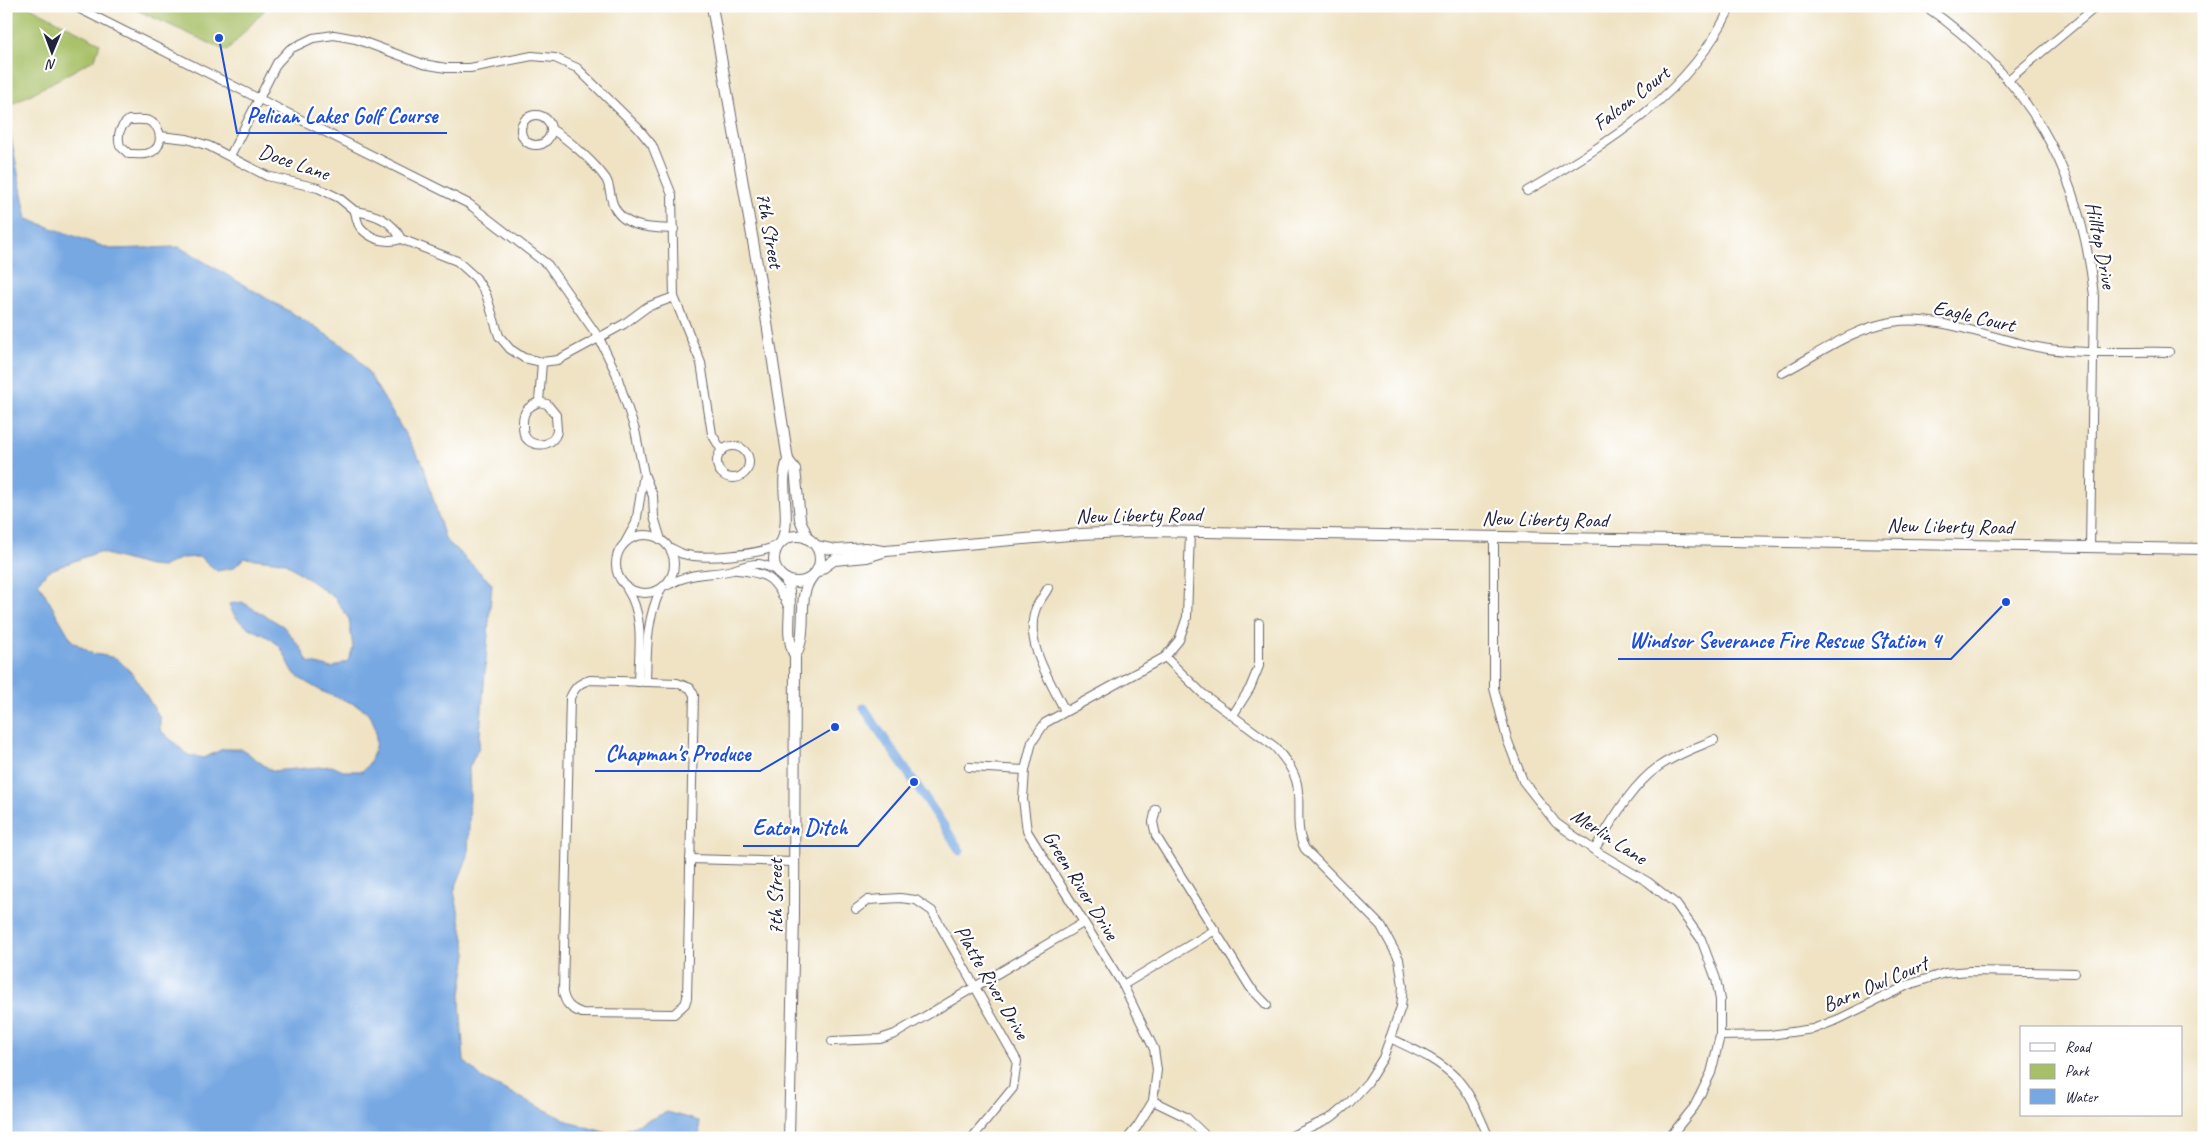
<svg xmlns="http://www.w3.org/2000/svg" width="2210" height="1144" font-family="Caveat,sans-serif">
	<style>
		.green { fill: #a7c066; stroke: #647150 }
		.water { fill: #77a8e2; stroke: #4c658e; fill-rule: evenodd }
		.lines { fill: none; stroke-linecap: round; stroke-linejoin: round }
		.canal { stroke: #77a8e2; stroke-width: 9 }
		.minor-casing { stroke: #6a666b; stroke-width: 10 }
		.tertiary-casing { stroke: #6a666b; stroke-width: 12 }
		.minor { stroke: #fff; stroke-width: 8 }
		.tertiary { stroke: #fff; stroke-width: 10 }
		.labels { text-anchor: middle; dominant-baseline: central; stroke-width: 4.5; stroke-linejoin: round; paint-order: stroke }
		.street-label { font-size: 21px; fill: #22223b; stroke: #fff }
		.leader { fill: none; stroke: #1d4ed8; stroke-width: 2 }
		.callout-dot { fill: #1d4ed8; stroke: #fff; stroke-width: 2 }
		.callout-label { font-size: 22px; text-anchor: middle; font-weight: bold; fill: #1d4ed8; stroke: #fff; stroke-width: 4.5; stroke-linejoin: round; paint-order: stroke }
	</style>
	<rect width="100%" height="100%" fill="#fff"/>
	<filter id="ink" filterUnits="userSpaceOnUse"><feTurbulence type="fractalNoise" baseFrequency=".02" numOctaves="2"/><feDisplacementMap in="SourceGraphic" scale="10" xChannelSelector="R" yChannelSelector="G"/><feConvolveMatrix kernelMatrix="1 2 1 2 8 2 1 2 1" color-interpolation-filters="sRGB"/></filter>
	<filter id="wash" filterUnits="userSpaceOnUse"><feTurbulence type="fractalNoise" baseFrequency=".0096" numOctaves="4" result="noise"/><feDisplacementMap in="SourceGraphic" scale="20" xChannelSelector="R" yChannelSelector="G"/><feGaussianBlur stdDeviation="1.12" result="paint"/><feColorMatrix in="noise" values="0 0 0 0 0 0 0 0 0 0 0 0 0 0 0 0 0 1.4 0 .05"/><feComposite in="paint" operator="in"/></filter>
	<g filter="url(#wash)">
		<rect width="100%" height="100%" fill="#efe3c4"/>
		<g class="green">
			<path d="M6,6H28L100,43L95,59L11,105L6,110Z"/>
			<path d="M128,6H268L227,51Z"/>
		</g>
		<path class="water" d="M6,112L27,219L110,249L179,247L297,316L352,351L371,377L423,464L445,539L492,584L479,747L469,768L470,794L468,856L454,891L467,953L460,1001L464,1061L483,1079L572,1123L614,1135L667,1112L699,1121L700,1138H6ZM98,552L149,566L162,567L181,558L200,557L217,571L233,568L245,558L284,562L335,598L349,619L353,648L348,661L332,668L308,662L301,648L283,626L242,602L229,604C238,632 263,628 280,647C286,655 289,666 295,674C301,680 313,686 321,691C332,696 359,704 366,711C382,727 377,757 363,771H343L332,766L272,771L242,749H223L204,758L188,755L160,730V718L133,674L116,658L91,653L72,641L38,582L48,571Z"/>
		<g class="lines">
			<path class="canal" d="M864,708C895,756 930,802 960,851"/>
		</g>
	</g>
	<g filter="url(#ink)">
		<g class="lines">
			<g class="minor-casing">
				<g id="minor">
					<path d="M74,6L469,204L548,265L599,338L616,373L635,430L644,474L653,496L654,517L661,540"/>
					<path d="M1925,6C2029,78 2081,170 2094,296L2090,547"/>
					<path d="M2008,80L2097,6"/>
					<circle cx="536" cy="130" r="15"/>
					<path d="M129,120C135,120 143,119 149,121C162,126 165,148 149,153C144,155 135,154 129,154L120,146C117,135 119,127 129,120Z"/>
					<path d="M551,129C568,139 594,162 606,179C610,185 610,197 613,204C622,229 653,228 674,229"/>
					<path d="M160,136L187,139L209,146L267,176L318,188L339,198L355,211"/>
					<path d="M230,156L277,63L290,49L313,38L334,35L356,39L423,64L446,68H470L532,56L555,58L577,68L638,128L652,145L672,195L674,297L701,363L712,434L722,451"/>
					<path d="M1527,191C1608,143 1690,95 1731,6"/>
					<path d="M401,239C392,220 375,214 355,211C356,216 357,223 360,227C370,239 386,244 401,239L457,261L476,278L486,294L499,336L510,349L524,358L542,362L558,360L624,324L647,307L674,297"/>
					<path d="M1782,373C1817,355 1852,328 1892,322C1937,314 1992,339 2037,347C2076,355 2128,351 2169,352"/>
					<path d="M539,402L547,404L556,415C556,420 557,426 557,431C554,448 529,449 524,434C523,431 523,425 523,422C523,411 529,406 539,402Z"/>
					<path d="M539,402L542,362"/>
					<circle cx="733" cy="462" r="16"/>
					<circle cx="645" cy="564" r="29"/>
					<path d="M1494,537V688L1507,739L1523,781L1556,823L1594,850L1648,882L1676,904L1701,939L1716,979L1720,1000V1036L1711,1073L1694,1107L1669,1138"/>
					<path d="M626,541L636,523L644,474"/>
					<path d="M669,547C673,549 678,552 683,554C703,560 759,555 778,545"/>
					<path d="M737,570C770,573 775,579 789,608"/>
					<path d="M668,585C693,571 708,576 733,570C742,567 750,563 759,564C766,565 772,568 777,571"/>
					<path d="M1048,588C1045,594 1039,601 1036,608C1023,642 1051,682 1065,711"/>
					<path d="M627,589C645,616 639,651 638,682"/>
					<path d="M1165,657L1203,694L1275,747C1284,758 1294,770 1297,784C1301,805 1294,829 1305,849L1381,926L1399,959L1403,986L1401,1007L1383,1058L1368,1082L1349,1103L1332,1117L1287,1138"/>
					<path d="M590,680L677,683L690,688L694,695L687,998L685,1004L674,1014L582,1013C571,1009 565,1004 563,992L570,698C575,687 579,683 590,680Z"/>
					<path d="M646,682C647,649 646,619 661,589"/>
					<path d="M1233,715L1250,688L1259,666V623"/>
					<path d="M969,767L1025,770"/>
					<path d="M1156,809L1153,822L1156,836L1250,987L1267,1005"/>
					<path d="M1594,850C1612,822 1630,787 1658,767C1675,755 1695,748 1714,740"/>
					<path d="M690,859L794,862"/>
					<path d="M856,909L868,900L900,898L916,900L932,911L1017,1061L1013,1088L972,1138"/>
					<path d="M1123,985L1215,930"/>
					<path d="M1720,1036L1770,1035L1813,1029L1839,1019L1908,985L1945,973L1970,971L2075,973"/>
					<path d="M1390,1038C1413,1049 1439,1060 1457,1079C1472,1095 1480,1118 1489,1138"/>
					<path d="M832,1041L880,1039L895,1034L1083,923"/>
					<path d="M1153,1101L1186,1117L1208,1138"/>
					<path d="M1128,1138L1137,1127L1153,1101L1157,1070L1154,1049L1123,985L1027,831L1023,799L1025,770L1032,742L1045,723L1165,657L1179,640L1187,617L1190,532"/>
				</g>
			</g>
			<g class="tertiary-casing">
				<g id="tertiary">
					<path d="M712,6L765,310L788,460C778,486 792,514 782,541"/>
					<path d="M788,460L795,469L800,519L808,539"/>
					<circle cx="797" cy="559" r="23"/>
					<path d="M816,546L836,550L866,548L882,551"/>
					<path d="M816,573L834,560L867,557L886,551L1081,534L1147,531L2204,549"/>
					<path d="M786,579C796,607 782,630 795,656"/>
					<path d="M789,1138L794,916L795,656C810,630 795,599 812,577"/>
				</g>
			</g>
			<use href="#minor" class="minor"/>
			<use href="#tertiary" class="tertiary"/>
		</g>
	</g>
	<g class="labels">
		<g class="street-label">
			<text transform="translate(1631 98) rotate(-38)">Falcon Court</text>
			<text transform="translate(294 162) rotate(19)">Doce Lane</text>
			<text transform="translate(770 230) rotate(80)">7th Street</text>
			<text transform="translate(2101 245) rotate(79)">Hilltop Drive</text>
			<text transform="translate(1974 316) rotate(13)">Eagle Court</text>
			<text transform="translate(1139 515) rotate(-1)">New Liberty Road</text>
			<text transform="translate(1545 519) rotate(1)">New Liberty Road</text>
			<text transform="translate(1950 526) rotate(1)">New Liberty Road</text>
			<text transform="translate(1609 836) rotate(33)">Merlin Lane</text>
			<text transform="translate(1081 885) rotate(58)">Green River Drive</text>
			<text transform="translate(775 897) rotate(-90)">7th Street</text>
			<text transform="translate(992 982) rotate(60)">Platte River Drive</text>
			<text transform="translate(1875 984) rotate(-23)">Barn Owl Court</text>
		</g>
	</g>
	<path class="leader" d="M219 38L237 133H447M2006 602L1951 659H1618M835 727L760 771H595M914 782L858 846H743"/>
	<g class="callout-dot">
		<circle cx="219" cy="38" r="5"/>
		<circle cx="2006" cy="602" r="5"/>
		<circle cx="835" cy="727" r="5"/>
		<circle cx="914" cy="782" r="5"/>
	</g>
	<g class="callout-label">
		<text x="342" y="123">Pelican Lakes Golf Course</text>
		<text x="1785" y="648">Windsor Severance Fire Rescue Station 4</text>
		<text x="678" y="761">Chapman's Produce</text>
		<text x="800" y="835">Eaton Ditch</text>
	</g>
	<rect width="2210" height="1144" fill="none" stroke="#fff" stroke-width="25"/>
	<rect x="2020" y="1026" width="162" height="90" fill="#ffffff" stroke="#a7a7b1"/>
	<rect x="2030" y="1043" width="25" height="8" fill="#ffffff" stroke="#a7a7b1"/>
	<text x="2065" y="1052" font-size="15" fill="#22223b">Road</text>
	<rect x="2030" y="1064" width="25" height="15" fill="#a7c066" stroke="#a7a7b1"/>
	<text x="2065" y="1076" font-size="15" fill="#22223b">Park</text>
	<rect x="2030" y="1089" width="25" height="15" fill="#77a8e2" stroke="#a7a7b1"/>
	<text x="2065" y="1102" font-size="15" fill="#22223b">Water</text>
	<g transform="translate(52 52) rotate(181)" stroke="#ffffff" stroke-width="4" paint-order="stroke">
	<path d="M0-4L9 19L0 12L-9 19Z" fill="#22223b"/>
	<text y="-8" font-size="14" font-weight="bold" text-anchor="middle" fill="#22223b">N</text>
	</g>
</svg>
